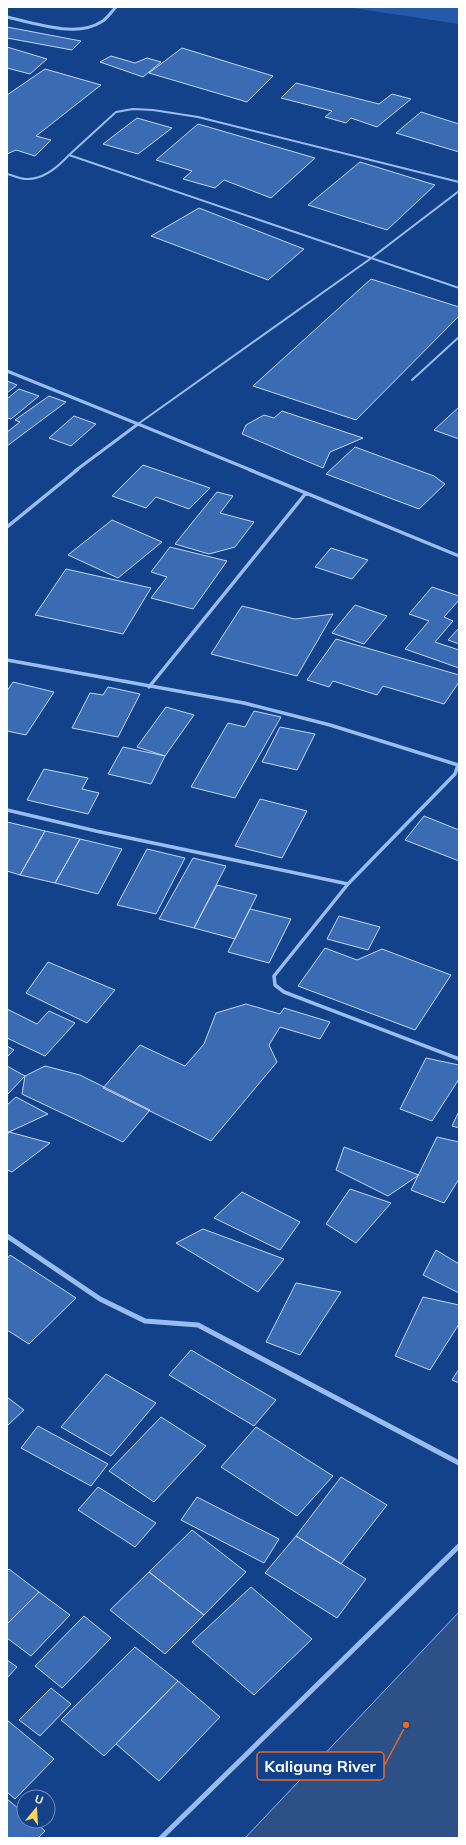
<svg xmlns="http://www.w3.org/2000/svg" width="466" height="1845" viewBox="0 0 466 1845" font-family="Mulish,sans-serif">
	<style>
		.green { fill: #245aa9 }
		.water { fill: #2d5086; stroke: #8bb7f4 }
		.building { fill: #3b6bb3; stroke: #bfd8fc }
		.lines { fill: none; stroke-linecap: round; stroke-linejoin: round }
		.service { stroke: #99bdf0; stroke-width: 2 }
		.minor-far2 { stroke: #99bdf0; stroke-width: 3 }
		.minor-far1 { stroke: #99bdf0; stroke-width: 3.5 }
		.minor { stroke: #99bdf0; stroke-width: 5 }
		.leader { fill: none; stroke: #ea6a24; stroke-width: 1.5 }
		.callout-dot { fill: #ea6a24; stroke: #13418a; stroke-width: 1.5 }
		.callout { fill: #13418a; stroke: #ea6a24; stroke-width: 1.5 }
		.callout-label { font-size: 16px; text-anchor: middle; font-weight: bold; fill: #fff }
	</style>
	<rect width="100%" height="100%" fill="#13418a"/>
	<!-- green -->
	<path class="green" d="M346,7h113v17z"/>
	<!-- water -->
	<path class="water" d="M459,1612v226h-214z"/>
	<!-- building -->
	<path class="building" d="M7,27l74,14 -9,9 -65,-12z
		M7,47l40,12 -17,15 -23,-6z
		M182,48l91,28 -26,26 -98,-29z
		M111,56l24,7 12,-5 14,4 -18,15 -43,-15z
		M45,69l56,16 -65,51 15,4 -16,16 -19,-6 -9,4v-59z
		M296,83l83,21 13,-10 19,5 -34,28 -26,-9 -5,5 -21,-6 7,-6 -51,-13z
		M421,112l38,12v28l-63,-19z
		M137,118l35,10 -34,26 -35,-10z
		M198,124l117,34 -44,40 -47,-18 -9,8 -32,-9 9,-8 -36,-11z
		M360,162l75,23 -48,45 -79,-25z
		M199,208l105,41 -36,31 -117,-44z
		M371,279l88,28v9l-103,104 -103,-34z
		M7,381l10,4 -10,8z
		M19,389l20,7 -28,23 -4,-1v-19z
		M49,396l17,6 -59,44v-14l13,-10 -5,-2z
		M459,407v32l-25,-9z
		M282,411l81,27 -33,14 -7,16 -81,-34 4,-9 18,-10 10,3z
		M74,416l22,8 -25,22 -22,-8z
		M355,447l79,29 11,8 -26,25 -93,-35z
		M143,465l67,23 -21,21 -33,-12 -10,11 -34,-12z
		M217,492l16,4 -13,17 34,9 -19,25 -26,7 -34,-10z
		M112,520l50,22 -44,36 -50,-23z
		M170,547l57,14 -34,48 -42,-11 16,-21 -16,-5z
		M331,548l37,12 -16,19 -37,-12z
		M66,569l85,19 -28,46 -88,-19z
		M432,587l27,9v4l-15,17 9,4 -18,21 24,8v18l-54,-19 24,-28 -20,-7z
		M355,605l32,11 -23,28 -32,-11z
		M242,606l53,13 38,-5 -36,62 -86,-22z
		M459,628v16l-11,-4z
		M336,639l123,36v7l-15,22 -61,-18 -6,9 -44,-14 -4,6 -22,-7z
		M13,682l41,10 -28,43 -19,-4v-40z
		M108,687l32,7 -22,43 -46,-9 18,-35 13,2z
		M166,707l28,8 -29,41 -28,-9z
		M254,711l27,6 -46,81 -44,-11 37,-64 17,4z
		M280,727l35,7 -18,36 -35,-8z
		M123,747l42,9 -14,28 -43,-10z
		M44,769l44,9 -6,11 17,4 -11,21 -61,-14z
		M260,799l47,12 -25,47 -47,-12z
		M424,816l35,14v31l-54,-21z
		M7,822l38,9 -25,44 -13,-4z
		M45,831l35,8 -25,44 -35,-8z
		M80,839l42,10 -24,45 -43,-11z
		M147,849l38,9 -29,56 -39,-9z
		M193,858l33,8 -32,62 -35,-9z
		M217,885l40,10 -22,44 -41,-11z
		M250,909l41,10 -22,44 -41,-11z
		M339,916l41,11 -12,23 -41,-11z
		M325,948l32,12 25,-11 69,26 -36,55 -117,-44z
		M48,962l67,28 -28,33 -61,-30z
		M246,1004l34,10 4,-6 46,14 -10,17 -40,-12 -11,18 8,17 -66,79 -108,-53 37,-43 45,21 19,-22 12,-31z
		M7,1009l30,15 12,-13 26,12 -30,33 -38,-18z
		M7,1046l7,4 -7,7z
		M426,1058l33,7v14l-27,42 -32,-12z
		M7,1066l18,10 -18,19z
		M45,1066l35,9 70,35 -27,32 -101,-48 3,-18z
		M16,1097l32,17 -39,18 -2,-1v-26z
		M459,1111v17l-7,-2z
		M9,1132l41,11 -38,29 -5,-2v-35z
		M437,1137l22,5v37l-15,24 -33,-13z
		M344,1147l75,28 -31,21 -52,-26z
		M350,1189l41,14 -35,40 -30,-19z
		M242,1192l58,30 -20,28 -66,-32z
		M203,1229l81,30 -26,33 -82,-49z
		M436,1250l23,14v29l-36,-18z
		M10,1255l66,43 -47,46 -22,-14v-71z
		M296,1283l45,9 -41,63 -34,-13z
		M423,1297l36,8v19l-29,46 -35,-14z
		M191,1350l85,50 -22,26 -85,-51z
		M459,1369v14l-7,-3z
		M106,1374l50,29 -45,53 -50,-29z
		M7,1397l17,13 -17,16z
		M161,1417l45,29 -52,56 -45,-31z
		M38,1426l70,38 -17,22 -70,-38z
		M256,1427l77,49 -36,40 -76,-49z
		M341,1477l46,28 -46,59 -45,-28z
		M98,1487l58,36 -21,24 -57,-37z
		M197,1497l82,42 -15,24 -83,-43z
		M192,1530l54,42 -42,43 -55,-43z
		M296,1536l70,43 -29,39 -72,-45z
		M9,1569l30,23 -32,32v-53z
		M149,1572l55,43 -39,39 -55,-44z
		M251,1587l61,52 -58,56 -62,-53z
		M39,1592l31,23 -39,41 -24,-18v-14z
		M84,1616l27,22 -49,50 -27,-22z
		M135,1647l43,34 -74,75 -43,-36z
		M7,1660l10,7 -10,11z
		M178,1681l42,36 -61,64 -43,-37z
		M51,1688l20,16 -31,32 -21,-16z
		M7,1720l47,39 -39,40 -8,-7z
		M7,1799l17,14v8h10l11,10 -7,7h-31z"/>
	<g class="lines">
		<!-- service -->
		<path class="service" d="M69,155l47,-43 17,-3 20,1 45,7 261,65
			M7,174c6,1 12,5 19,5 17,1 32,-12 43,-24l390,133
			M412,380l47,-43
			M138,424l232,-165 89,-68"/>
		<!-- minor-far2 -->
		<path class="minor-far2" d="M7,17c26,6 70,21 94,5 6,-3 10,-10 15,-15
			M7,371l131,53
			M75,471l63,-47 115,47"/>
		<!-- minor-far1 -->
		<path class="minor-far1" d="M250,470l209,86
			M7,527l70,-57
			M7,660l237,43 86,22 128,40 -3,9 -107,110 -74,92 1,9 9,7 175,67
			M149,687l157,-194
			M7,810l89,21 252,53"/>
		<!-- minor -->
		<path class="minor" d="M7,1236l93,63 45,22 53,4 261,138
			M161,1838l298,-292"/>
	</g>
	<!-- callouts -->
	<path class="leader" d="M406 1725L384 1766"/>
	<circle class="callout-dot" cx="406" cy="1725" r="4"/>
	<rect class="callout" x="257" y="1752" width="127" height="28" rx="4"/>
	<g class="callout-label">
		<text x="320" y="1772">Kaligung River</text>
	</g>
	<!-- border -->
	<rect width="466" height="1845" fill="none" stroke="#ffffff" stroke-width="16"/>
	<!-- north arrow -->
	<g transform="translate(36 1809) rotate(18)"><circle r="19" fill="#13418a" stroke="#718db9"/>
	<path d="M0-3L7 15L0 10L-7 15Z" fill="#ffd658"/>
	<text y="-6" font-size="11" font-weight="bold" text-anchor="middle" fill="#ffffff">U</text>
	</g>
</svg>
